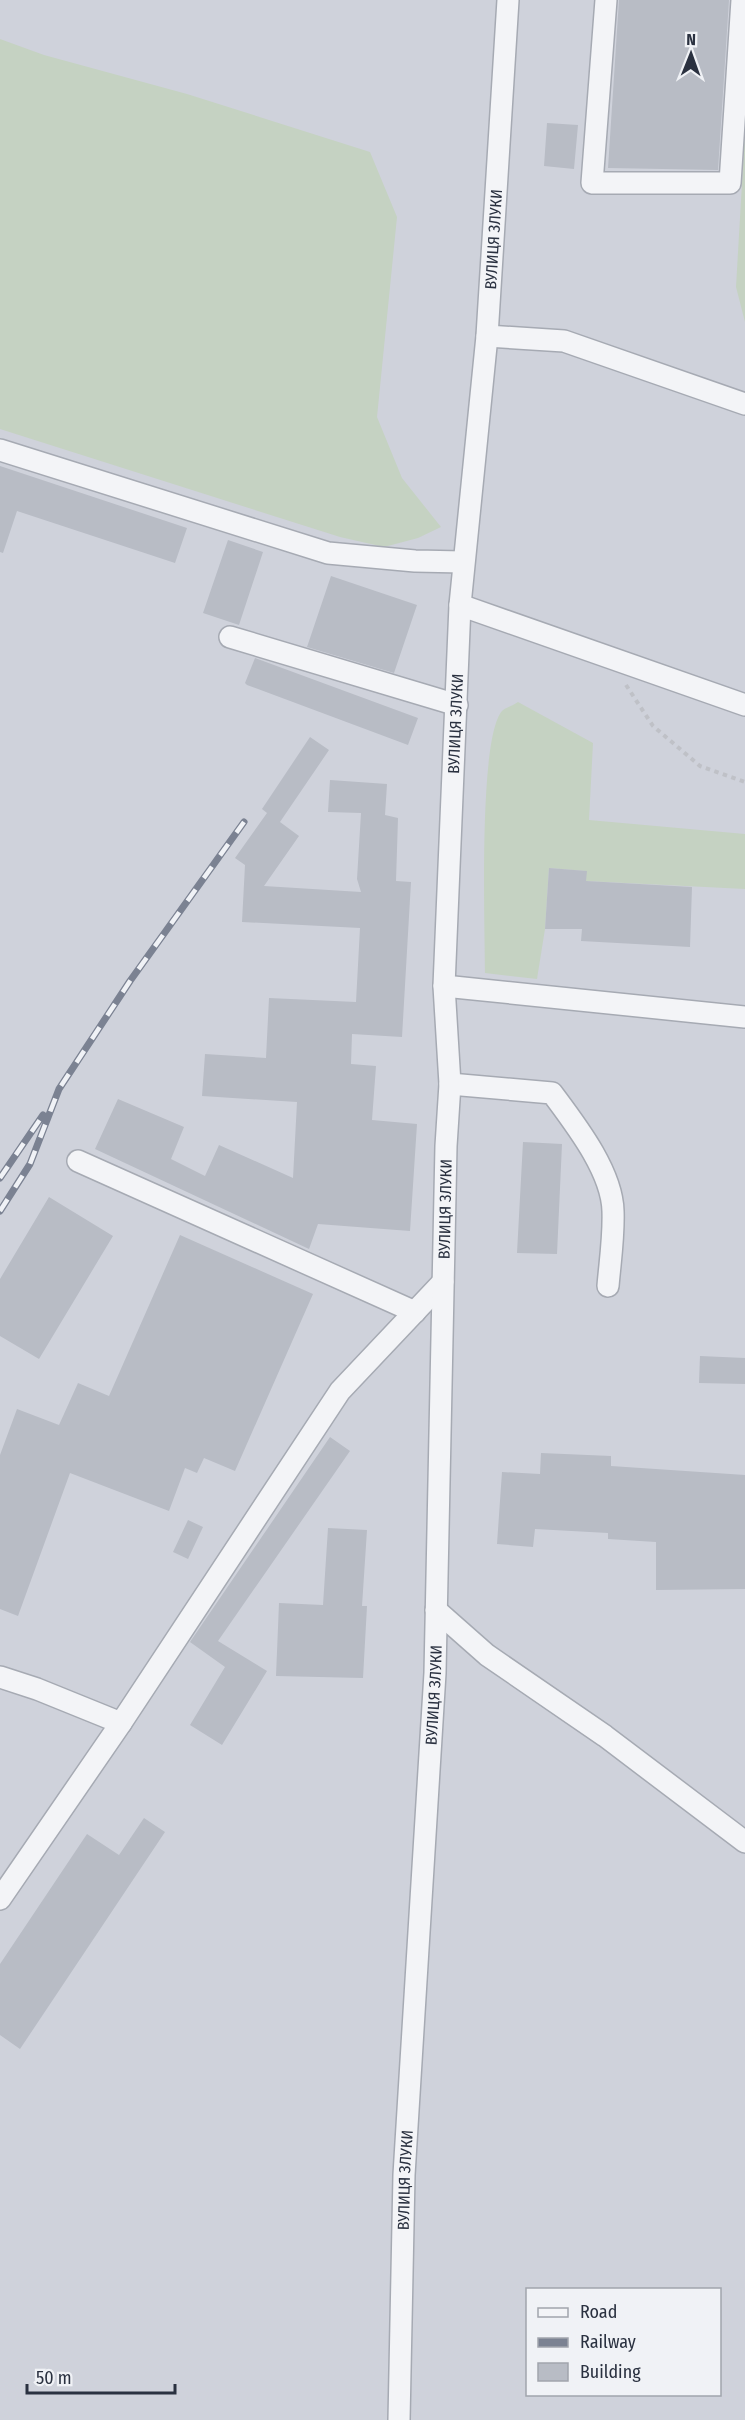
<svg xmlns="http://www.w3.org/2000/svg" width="745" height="2420" viewBox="0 0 745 2420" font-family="'Fira Sans Condensed',sans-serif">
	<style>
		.built { fill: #cfd2db; fill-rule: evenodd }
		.grass { fill: #c5d2c2 }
		.building { fill: #b8bcc5 }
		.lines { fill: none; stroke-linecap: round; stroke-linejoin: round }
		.minor-casing { stroke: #a6aab3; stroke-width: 24 }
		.path { stroke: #bfc1c7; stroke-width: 4; stroke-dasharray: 4.5 4.5; stroke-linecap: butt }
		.minor { stroke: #f3f4f7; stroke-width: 21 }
		.rail-casing { stroke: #7b8292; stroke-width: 7 }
		.rail { stroke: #f0f2f6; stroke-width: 4.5; stroke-dasharray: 14; stroke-linecap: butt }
		.labels { text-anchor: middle; stroke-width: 4.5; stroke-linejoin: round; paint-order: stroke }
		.street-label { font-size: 16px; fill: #2a3140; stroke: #f0f2f6 }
	</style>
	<rect width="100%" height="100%" fill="#e1e3e9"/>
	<!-- built -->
	<path class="built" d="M0,0h745v2420h-745zM528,2290h192v104h-192z"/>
	<!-- grass -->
	<path class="grass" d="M0,39l44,16 143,39 183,58 27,65 -20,200 25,61 39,49 -23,11 -34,9 -44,-10 -340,-108z
		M745,131v191l-9,-35z
		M518,702l75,41 -4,77 156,14v55l-159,-8v-10l-37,-3 -4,61 -8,50 -52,-6c0,-45 -7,-234 17,-262 3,-3 12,-6 16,-9z"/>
	<!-- building -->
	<path class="building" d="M619,0h110l-11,170 -110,-2z
		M547,123l31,2 -4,44 -30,-3z
		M0,466l187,62 -12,35 -158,-52 -14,42 -3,-1z
		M228,540l35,12 -24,73 -36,-12z
		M331,576l86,29 -23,68 -87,-26z
		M255,658l163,60 -10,27 -161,-60 -2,-2z
		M310,737l19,13 -49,72 19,14 -35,50 97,6 -4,-13 4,-66 -33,-1 2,-32 57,4 -2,31 13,3 -2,63 15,1 -9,155 -50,-3 -1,30 25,2 -4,54 45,4 -7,107 -92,-7 -9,25 -214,-100 23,-50 66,28 -13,32 34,17 14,-31 74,33 4,-76 -95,-6 3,-42 61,4 3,-60 87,4 4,-74 -118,-6 3,-57 -10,-7 32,-45 -5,-4z
		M549,868l38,3 -1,10 106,6 -2,60 -109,-6 1,-12h-37z
		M523,1142l39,2 -5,110 -40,-1z
		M49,1197l64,39 -74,123 -39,-23v-57z
		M180,1235l133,59 -78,177 -31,-13 -7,15 -12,-5 -16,43 -99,-38 -52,143 -18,-7v-154l17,-46 42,16 19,-42 31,13z
		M700,1356l45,2v26l-46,-1z
		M330,1437l20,14 -132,190 49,30 -45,74 -32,-20 35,-58 -35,-25z
		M541,1453l70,3v10l134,9v114l-89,1v-48l-48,-3v-6l-73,-4 -2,18 -36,-3 5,-72 38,2z
		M188,1520l15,7 -15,32 -15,-7z
		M328,1528l39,2 -5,76h5l-4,72 -87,-2 3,-73 44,2z
		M144,1818l21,14 -145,217 -20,-14v-71l87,-130 32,21z"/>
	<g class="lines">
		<!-- minor casing -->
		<g class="minor-casing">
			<g id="minor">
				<path d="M606,0l-14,183h138l12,-183"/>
				<path d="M487,336l77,5 181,63"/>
				<path d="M0,450l328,103 87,8 48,1"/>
				<path d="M460,605l285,100"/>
				<path d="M230,637l227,68"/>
				<path d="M444,986l301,31"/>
				<path d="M450,1084l102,9c23,31 60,78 61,118 1,25 -3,51 -5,75"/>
				<path d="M78,1161l337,151"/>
				<path d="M436,1610l51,45 118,81 140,106"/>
				<path d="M0,1677l37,12 84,34"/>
				<path d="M0,1899l121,-176 219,-332 103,-109"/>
				<path id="s1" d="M399,2420l5,-245 31,-502 11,-527 4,-62 -6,-98 16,-381 27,-269 21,-336"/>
			</g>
		</g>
		<!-- path -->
		<path class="path" d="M626,685l27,41 47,40 45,16"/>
		<!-- minor -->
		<use href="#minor" class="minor"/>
		<!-- rail casing -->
		<g class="rail-casing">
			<path id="rail" d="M0,1178l43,-63
				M0,1211l30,-47 29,-75 71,-108 114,-159"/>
		</g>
		<!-- rail -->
		<use href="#rail" class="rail"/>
	</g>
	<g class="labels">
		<!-- street labels -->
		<g class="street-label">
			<text dy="6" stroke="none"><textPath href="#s1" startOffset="2184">ВУЛИЦЯ ЗЛУКИ</textPath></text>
			<text dy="6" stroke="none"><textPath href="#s1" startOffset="1698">ВУЛИЦЯ ЗЛУКИ</textPath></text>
			<text dy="6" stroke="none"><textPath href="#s1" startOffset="1212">ВУЛИЦЯ ЗЛУКИ</textPath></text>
			<text dy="6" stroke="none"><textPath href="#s1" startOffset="726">ВУЛИЦЯ ЗЛУКИ</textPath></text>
			<text dy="6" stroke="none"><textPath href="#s1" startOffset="240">ВУЛИЦЯ ЗЛУКИ</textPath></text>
		</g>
	</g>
	<!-- legend -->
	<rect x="526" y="2288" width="195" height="108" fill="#f0f2f6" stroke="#a1a5ad" stroke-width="1.5"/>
	<rect x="538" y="2308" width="30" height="9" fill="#f3f4f7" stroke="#a1a5ad" stroke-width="1.5"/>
	<text x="580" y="2318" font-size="18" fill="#2a3140">Road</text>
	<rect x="538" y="2338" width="30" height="9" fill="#7b8292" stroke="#a1a5ad" stroke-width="1.5"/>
	<text x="580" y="2348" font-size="18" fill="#2a3140">Railway</text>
	<rect x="538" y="2363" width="30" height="18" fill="#b8bcc5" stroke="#a1a5ad" stroke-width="1.5"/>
	<text x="580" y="2378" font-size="18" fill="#2a3140">Building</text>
	<!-- north arrow -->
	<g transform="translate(691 54) rotate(1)" stroke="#f0f2f6" stroke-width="4.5" paint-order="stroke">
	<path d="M0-4.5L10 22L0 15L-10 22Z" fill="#2a3140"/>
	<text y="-9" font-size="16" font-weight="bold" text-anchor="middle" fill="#2a3140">N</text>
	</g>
	<!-- scale -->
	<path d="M27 2384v9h148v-9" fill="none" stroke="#2a3140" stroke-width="3"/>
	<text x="36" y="2384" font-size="18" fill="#2a3140" stroke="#f0f2f6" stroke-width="4.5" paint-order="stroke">50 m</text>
</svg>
